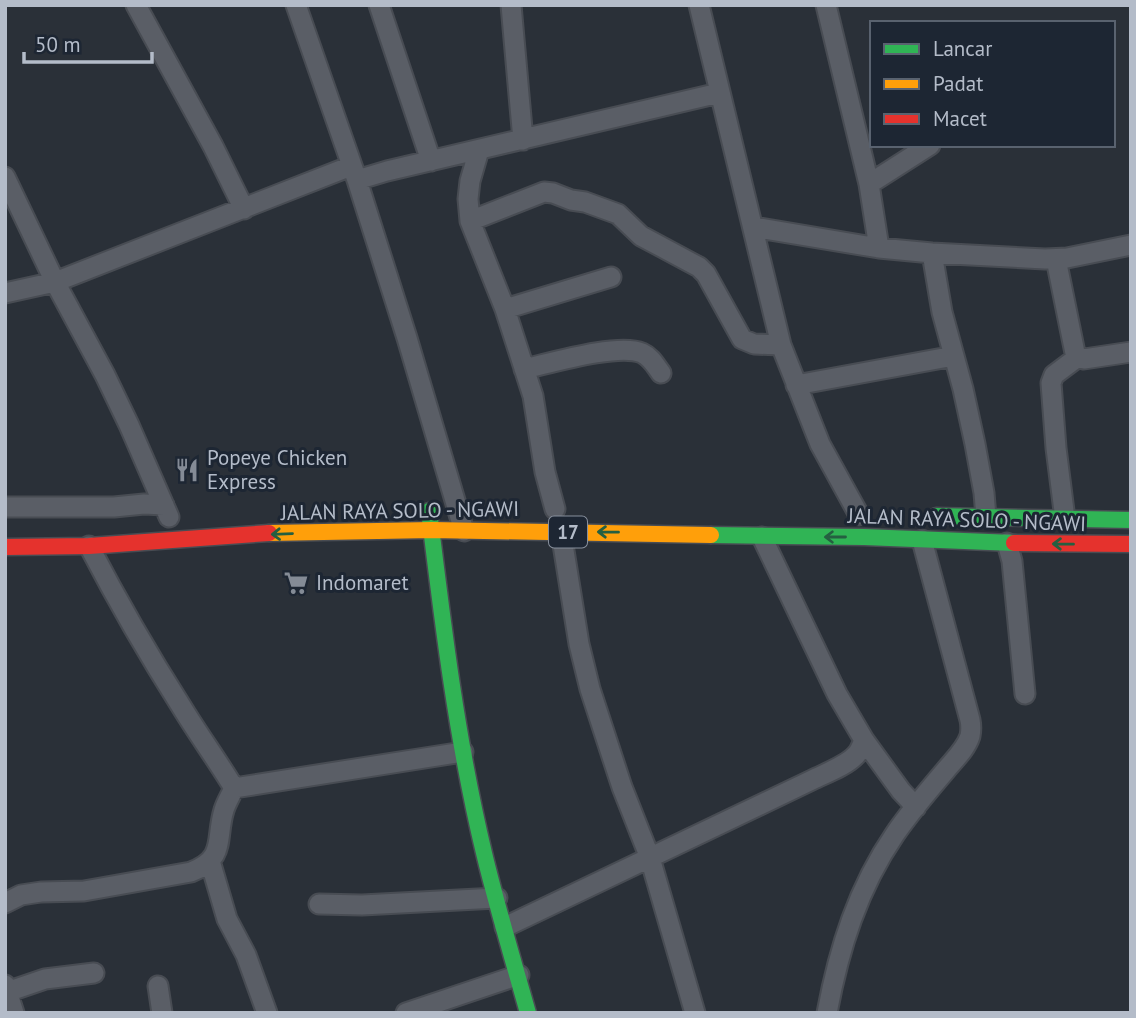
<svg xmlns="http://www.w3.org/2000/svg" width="1136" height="1018" viewBox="0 0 1136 1018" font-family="'PT Sans',sans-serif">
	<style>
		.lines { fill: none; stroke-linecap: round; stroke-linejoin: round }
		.street-casing { stroke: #484c53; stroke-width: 23 }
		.fast-casing { stroke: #484c53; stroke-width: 19 }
		.slow-casing { stroke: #484c53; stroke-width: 19 }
		.jam-casing { stroke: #484c53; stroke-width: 19 }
		.street { stroke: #5a5e66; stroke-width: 19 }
		.fast { stroke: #30b455; stroke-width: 16 }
		.slow { stroke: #ff9f0a; stroke-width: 16 }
		.jam { stroke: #e5322d; stroke-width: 16 }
		.oneway { stroke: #255f41 }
		.labels { text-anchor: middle; stroke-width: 6; stroke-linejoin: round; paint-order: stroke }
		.shield { fill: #1d2633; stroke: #878f9c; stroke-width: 2 }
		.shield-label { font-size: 19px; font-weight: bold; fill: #b4bcc9 }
		.poi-label { font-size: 21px; fill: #b4bcc9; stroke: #1d2633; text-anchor: start }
		.street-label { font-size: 21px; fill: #b4bcc9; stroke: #1d2633 }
	</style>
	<rect width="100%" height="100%" fill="#2a3038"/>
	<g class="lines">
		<!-- street casing -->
		<g class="street-casing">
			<path id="street" d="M136,5l77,141 31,63
				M296,5l61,175 50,158 57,193
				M379,5l52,156
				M511,5l12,135
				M699,5l82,340 39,99 39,71
				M826,5l43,179 10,64
				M479,150l-9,31 -2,18 2,22 35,88 28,87 12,76 10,37
				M5,177l50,105 50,93 24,50 40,92
				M357,180l30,-9 332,-78
				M869,184l61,-39
				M470,221l74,-29 9,1 18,7 14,2 33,12 23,22 58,31 7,7 36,65 12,5 27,1
				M753,227l126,21 53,5 113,6 22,-1 64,-13
				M932,253l10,59 21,77 12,55 9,49 2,24
				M1056,259l19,94 3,4 6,2 47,-7
				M5,293l50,-11 296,-116
				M505,309l106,-32
				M524,369c27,-6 94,-26 118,-16 9,4 13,12 19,20
				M796,385l158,-29
				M5,507h109l30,-3 20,1
				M1065,519l-9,-71 -5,-65 3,-8 24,-18
				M561,532l18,112 11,45 32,98 28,71 45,155
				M1007,543l5,18 13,133
				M864,740l37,51 15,16
				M234,788l229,-36
				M210,861l17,58 19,36 21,58
				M5,903l16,-8 20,-3 43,-1 107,-19c36,-14 24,-33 33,-62 2,-7 7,-15 10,-22 -17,-28 -36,-54 -53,-82 -33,-52 -64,-106 -92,-160
				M319,904l43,1 135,-7
				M505,927l307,-147c14,-7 34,-14 44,-25 4,-4 6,-10 8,-15l-27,-46 -75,-157
				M5,985l9,28
				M158,986l4,27
				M7,992l38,-13 49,-6
				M406,1013l113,-38
				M827,1013c12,-65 31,-125 68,-179 15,-22 33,-43 50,-63 9,-11 21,-22 25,-35 1,-5 1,-11 0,-16l-48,-180"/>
		</g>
		<!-- fast casing -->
		<g class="fast-casing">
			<path id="fast" d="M429,511c14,115 28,230 55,342 13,54 29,107 44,160
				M936,516l195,4
				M711,535l153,2 150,6"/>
		</g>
		<!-- slow casing -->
		<g class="slow-casing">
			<path id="slow" d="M269,533l163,-3 279,5"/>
		</g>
		<!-- jam casing -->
		<g class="jam-casing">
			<path id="jam" d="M1014,543l117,1
				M5,547l84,-1 180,-13"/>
		</g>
		<!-- street -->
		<use href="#street" class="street"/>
		<!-- fast -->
		<use href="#fast" class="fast"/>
		<!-- slow -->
		<use href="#slow" class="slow"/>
		<!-- jam -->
		<use href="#jam" class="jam"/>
	</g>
	<!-- one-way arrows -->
	<defs><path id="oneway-shaft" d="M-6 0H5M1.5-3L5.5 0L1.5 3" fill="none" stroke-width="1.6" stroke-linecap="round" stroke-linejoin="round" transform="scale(1.75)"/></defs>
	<g class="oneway">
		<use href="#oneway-shaft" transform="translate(608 532) rotate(-179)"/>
		<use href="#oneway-shaft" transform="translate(282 534) rotate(178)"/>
		<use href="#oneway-shaft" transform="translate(835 537) rotate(-180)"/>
		<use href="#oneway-shaft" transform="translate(1063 544) rotate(-179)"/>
	</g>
	<!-- icons -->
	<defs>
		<g id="restaurant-bare" transform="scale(1.89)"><path d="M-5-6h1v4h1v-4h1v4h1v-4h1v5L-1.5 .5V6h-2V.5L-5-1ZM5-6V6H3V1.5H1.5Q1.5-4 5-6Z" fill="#848b96" stroke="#1d2633" stroke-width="2.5" paint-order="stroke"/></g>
		<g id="supermarket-bare" transform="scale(1.89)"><path d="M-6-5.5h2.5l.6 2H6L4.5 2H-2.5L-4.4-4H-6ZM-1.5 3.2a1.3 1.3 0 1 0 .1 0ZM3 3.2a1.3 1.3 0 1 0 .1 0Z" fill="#848b96" stroke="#1d2633" stroke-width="2.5" paint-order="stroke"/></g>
	</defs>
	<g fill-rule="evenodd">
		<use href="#restaurant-bare" x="187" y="470"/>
		<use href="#supermarket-bare" x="296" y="583"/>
	</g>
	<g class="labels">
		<!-- shield labels -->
		<rect class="shield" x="549" y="516.5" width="38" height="31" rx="5"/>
		<g class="shield-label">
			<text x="568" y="539">17</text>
		</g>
		<!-- poi labels -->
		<g class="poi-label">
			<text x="207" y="465">Popeye Chicken<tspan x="207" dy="24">Express</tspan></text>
			<text x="316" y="590">Indomaret</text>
		</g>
		<!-- street labels -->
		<g class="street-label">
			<text transform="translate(400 511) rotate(-1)" y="7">JALAN RAYA SOLO - NGAWI</text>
			<text transform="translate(967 520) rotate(2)" y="7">JALAN RAYA SOLO - NGAWI</text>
		</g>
	</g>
	<!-- border -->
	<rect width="1136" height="1018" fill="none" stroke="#b4bcc9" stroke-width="14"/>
	<!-- legend -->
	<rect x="870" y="21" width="245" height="126" fill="#1d2633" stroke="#59626f" stroke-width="2"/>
	<rect x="884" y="44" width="35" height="10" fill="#30b455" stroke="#59626f" stroke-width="2"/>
	<text x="933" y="56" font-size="21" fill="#b4bcc9">Lancar</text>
	<rect x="884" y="79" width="35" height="10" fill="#ff9f0a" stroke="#59626f" stroke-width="2"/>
	<text x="933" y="91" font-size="21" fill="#b4bcc9">Padat</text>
	<rect x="884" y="114" width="35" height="10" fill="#e5322d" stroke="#59626f" stroke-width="2"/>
	<text x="933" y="126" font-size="21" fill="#b4bcc9">Macet</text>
	<!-- scale -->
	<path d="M24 52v10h128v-10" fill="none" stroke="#b4bcc9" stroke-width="3.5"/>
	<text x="35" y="52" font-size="21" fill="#b4bcc9" stroke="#1d2633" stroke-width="5" paint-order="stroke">50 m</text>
</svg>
